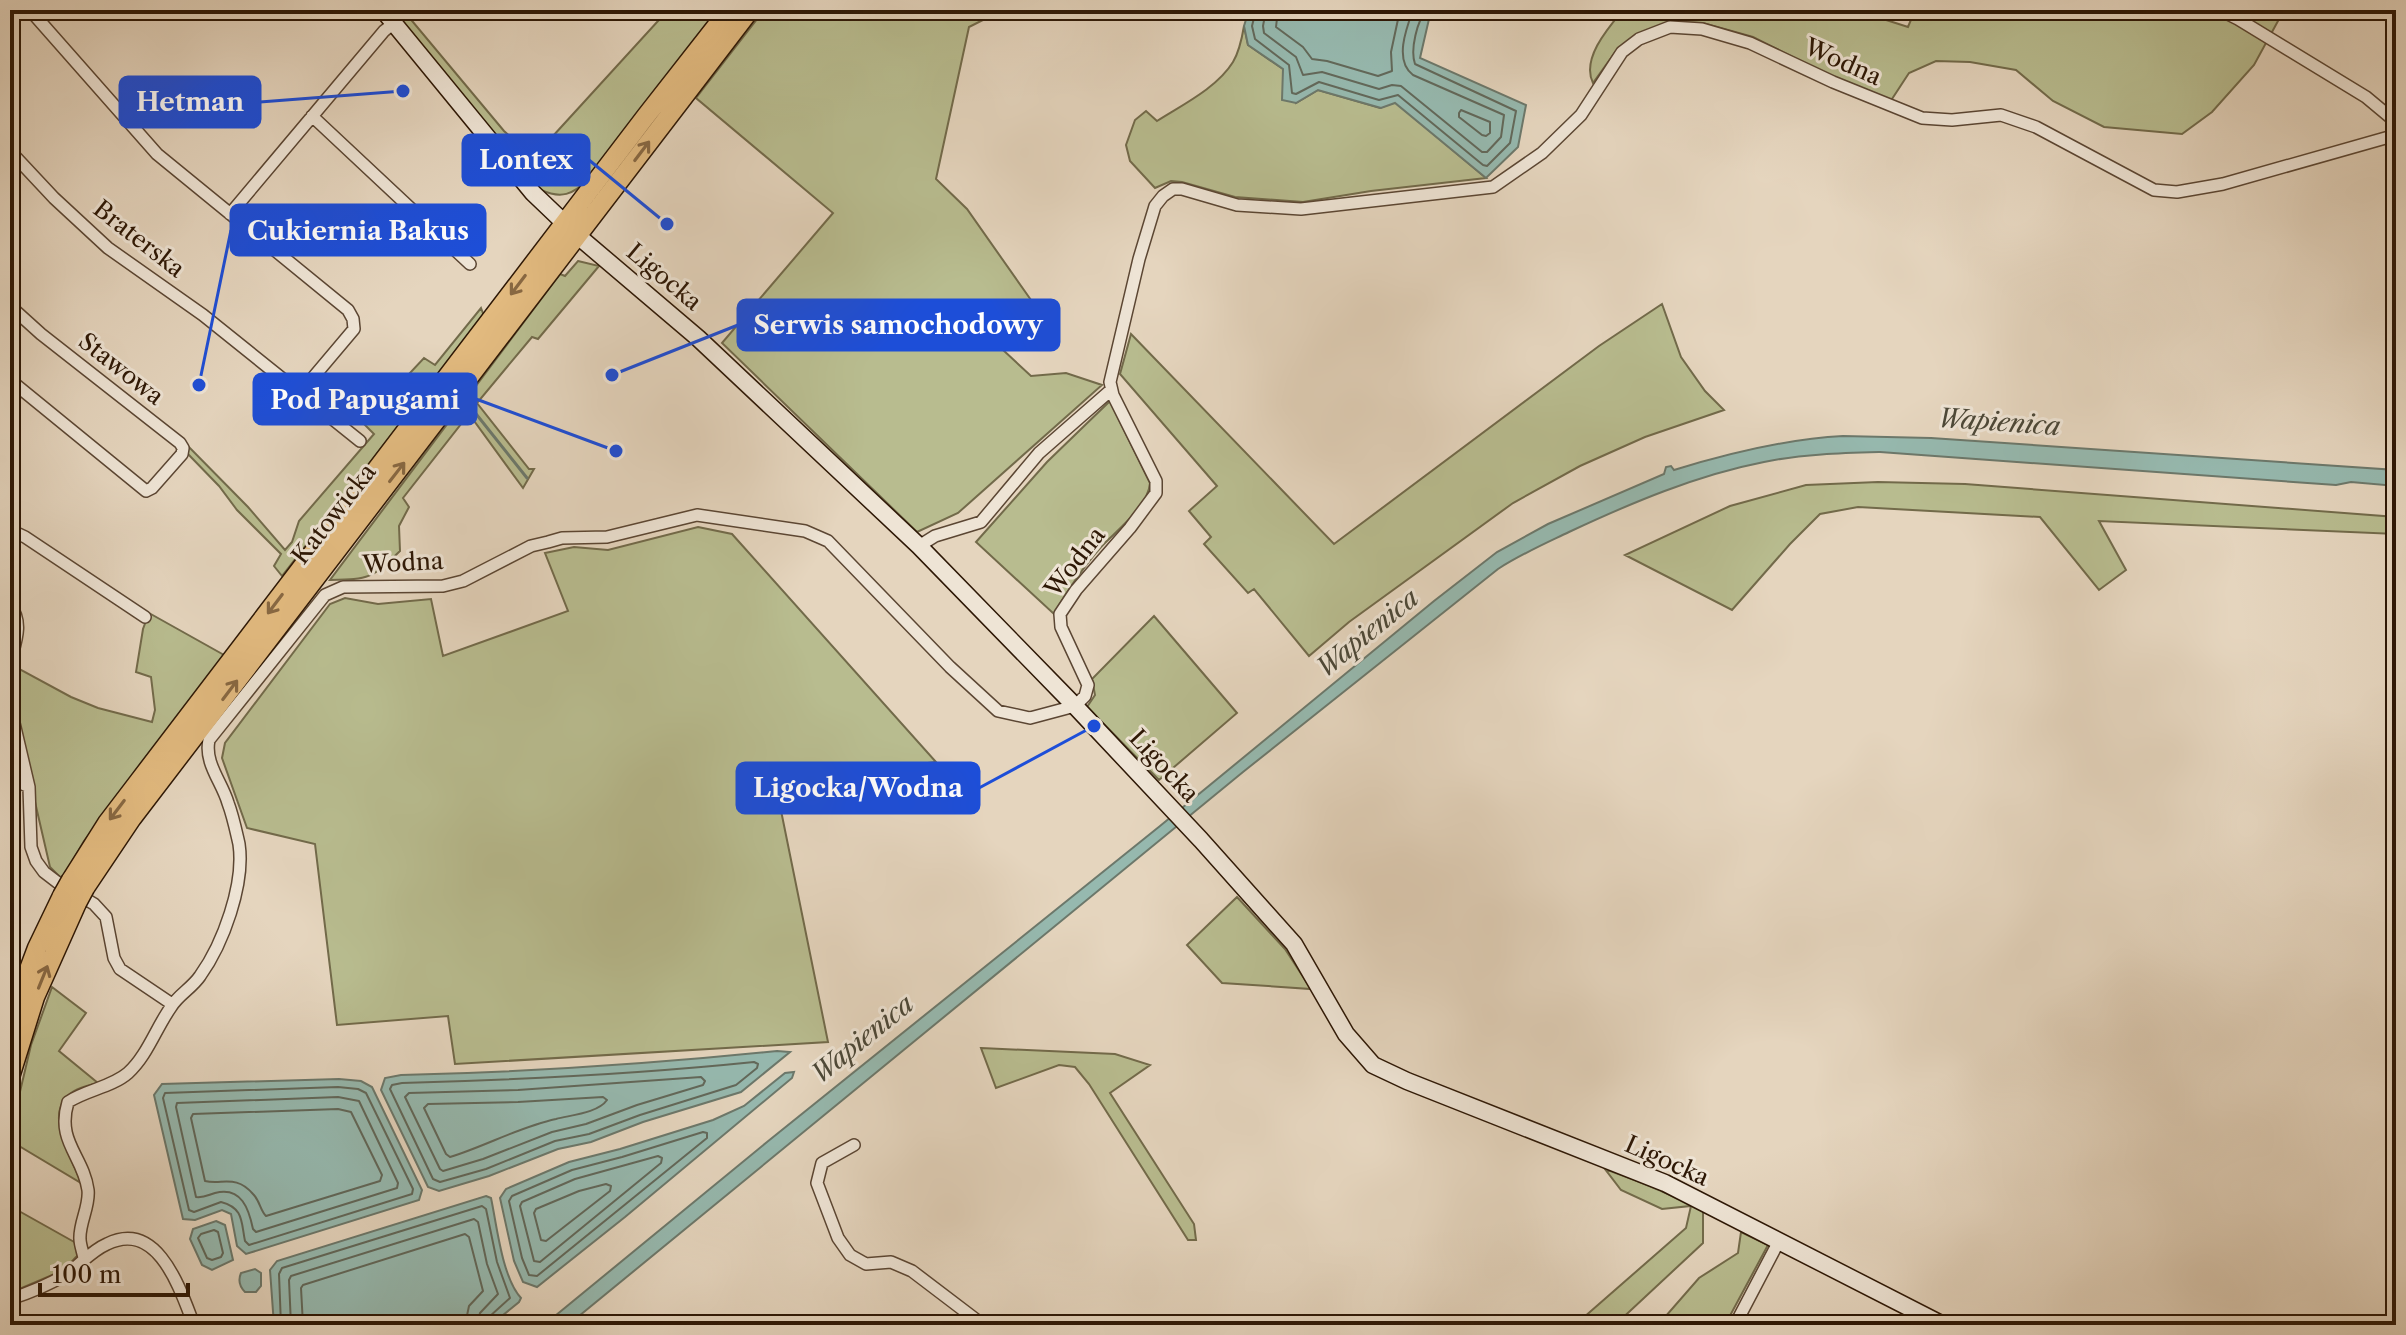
<svg xmlns="http://www.w3.org/2000/svg" width="2406" height="1335" viewBox="0 0 2406 1335" font-family="'Libre Caslon Text',serif">
	<style>
		.green { fill: #b8bc8f; stroke: #726a4a; stroke-width: 2 }
		.water { fill: #96b9af; stroke: #6c786b; stroke-width: 2 }
		.lines { fill: none; stroke-linecap: round; stroke-linejoin: round }
		.shore { stroke: #62685a; stroke-width: 2 }
		.stream { stroke: #6c786b; stroke-width: 3 }
		.street-casing { stroke: #5b4633; stroke-width: 14 }
		.secondary-casing { stroke: #2d1705; stroke-width: 19 }
		.primary-casing { stroke: #2d1705; stroke-width: 21 }
		.street { stroke: #eee4d5; stroke-width: 11 }
		.secondary { stroke: #eee4d5; stroke-width: 16 }
		.primary { stroke: #e2ba7f; stroke-width: 18 }
		.primary-bridge-casing { stroke: #2d1705; stroke-width: 21; stroke-linecap: butt }
		.primary-bridge { stroke: #e2ba7f; stroke-width: 18 }
		.oneway { stroke: #886842 }
		.labels { text-anchor: middle; stroke-width: 6; stroke-linejoin: round; paint-order: stroke }
		.street-label { font-size: 24px; fill: #2d1705; stroke: #eee4d5 }
		.water-label { font-size: 26px; font-style: italic; fill: #4c4838; stroke: #eee4d5 }
		.leader { fill: none; stroke: #1d4ed8; stroke-width: 3 }
		.callout-dot { fill: #1d4ed8; stroke: #eee4d5; stroke-width: 3 }
		.callout { fill: #1d4ed8; stroke: #1d4ed8; stroke-width: 3 }
		.callout-label { font-size: 26px; text-anchor: middle; font-weight: bold; fill: #fff }
	</style>
	<rect width="100%" height="100%" fill="#e5d5be"/>
	<filter id="stains"><feTurbulence type="fractalNoise" baseFrequency=".0025" numOctaves="4"/><feColorMatrix values="0 0 0 0 .2 0 0 0 0 .09 0 0 0 0 .02 0 0 0 .5 -.17"/></filter>
	<radialGradient id="worn" r=".72"><stop offset=".6" stop-color="#630" stop-opacity="0"/><stop offset="1" stop-color="#630" stop-opacity=".3"/></radialGradient>
	<!-- green -->
	<path class="green" d="M390,10h13l101,121 21,19 10,-8 7,6 126,-138h50l-130,169c-15,16 -27,20 -47,11z
		M764,10h225l-4,9 -16,8 -33,152 31,30 64,91 -43,36 43,40 35,-3 36,12 -144,128 -41,19 -195,-189 111,-130 -137,-115z
		M1623,10h243l14,8 28,9 7,-17h369l-30,55 -42,47 -30,22 -78,-7 -51,-26 -37,-31 -46,-8 -34,-1 -27,12 -19,29 -66,-29 -71,-36 -50,-14 -34,-1 -53,29 -23,32c-12,-24 15,-55 30,-73z
		M1244,26l4,19 35,24 13,34 22,-13 62,18 15,-6 91,76 -115,13 -68,11 -68,-5 -53,-15 -11,-1 -16,7 -25,-27 -4,-16 9,-25 11,-9 11,10c25,-16 60,-33 76,-59 6,-10 9,-24 11,-36z
		M578,261l21,5 -61,73 -6,-2 -55,66 52,66h5l-11,19 -54,-74 -66,84 6,9 -10,19 1,25c-29,28 -30,28 -70,29l230,-306 5,2z
		M1662,304l19,53 24,34 19,19 -79,27 -65,29 -67,37 -164,119 -40,34 -55,-67 -6,4 -44,-49 7,-7 -22,-26 28,-25 -97,-112 11,-40 203,210 265,-198z
		M481,308l3,8 -202,260 -8,-10 7,-12 -44,-44 -18,-24 -32,-33 -1,-9 62,63 37,43 7,-8 7,-21 75,-87 -11,-11 61,-65 11,7z
		M1110,401l40,82c-2,24 -33,47 -49,64 -18,20 -33,43 -47,67l-78,-72 71,-80z
		M1878,482l87,2 431,33v17l-297,-13 27,49 -27,20 -59,-73 -182,-10 -38,7 -30,30 -58,66 -107,-55 105,-49 76,-21z
		M698,527l34,7 204,228 -161,19 53,261 -373,22 -7,-48 -111,9 -22,-181 -68,-16 -25,-70 3,-15 105,-139 15,-6 33,6 53,-5 12,57 125,-45 -23,-58 29,-6 34,3z
		M149,613l75,42 -140,186 -22,38 -12,-12 -36,-156 -2,-15 2,-30 57,31 27,11 54,14 3,-12 -4,-33 -15,-5 7,-43z
		M1154,616l83,97 -78,67 -72,-73 8,-12 -3,-16z
		M1237,897l48,52 26,40 -89,-6 -35,-38z
		M52,987l34,26 -27,38 39,32c-7,2 -17,4 -24,8 -34,20 -1,67 7,92l-62,-37 -9,35v-47l21,-89z
		M981,1048l134,6 35,11 -40,28 84,131 2,16h-8l-99,-156 -14,-17 -16,-2 -63,23z
		M1605,1169c33,12 67,25 98,42v32l-88,82h-40l111,-97 5,-22 -29,3 -41,-19z
		M10,1206l66,37 1,13 -13,14 -54,23z
		M1741,1232l27,13 -43,80h-67l41,-47 39,-25z"/>
	<!-- water -->
	<path class="water" d="M1249,10h191l-11,9 -9,39 106,47 -8,42 -32,31 -91,-75 -14,5 -63,-18 -22,13 -14,-3 1,-31 -35,-24 -4,-19z
		M1843,436l88,2 465,32v16l-45,-4 -15,3 -456,-33c-38,1 -78,2 -116,10 -67,13 -133,41 -195,70 -25,12 -48,22 -71,37l-255,203 -675,553h-24l223,-183 393,-316 274,-225 63,-49 51,-28 116,-50 2,-7 5,-1 3,4c55,-17 111,-31 169,-34z
		M777,1051l13,1 -49,40 -98,30 -52,20 -33,7 -69,27 -50,15 -11,-4 -47,-97 4,-12 16,-3c126,-3 251,-11 376,-24z
		M794,1072l-2,6 -167,139 -88,70 -14,-5 -9,-21 -14,-63 6,-9 63,-27 51,-13 93,-29 31,-14 41,-33z
		M339,1079l22,2 11,6 50,103 -3,10 -173,54 -9,-8 -6,-32 -9,-4 -27,10 -12,-1 -29,-124 8,-11z
		M486,1196l5,2c6,28 11,79 30,100l-2,4 -28,23h-217l-4,-55 7,-9z
		M216,1221l9,4 8,35 -21,10 -10,-5 -12,-26 3,-10z
		M255,1269l6,4v13l-5,6h-11c-6,-6 -7,-12 -4,-19z"/>
	<g class="lines">
		<!-- shore -->
		<path class="shore" d="M1256,10l-4,16 3,13 34,26 3,28 4,1 23,-12 60,18 19,-5 85,70 4,1 23,-23 6,-32 -101,-47c-5,-14 2,-44 12,-54
			M1266,10l-3,16 1,7 32,24 7,18 19,-3 57,17 13,-4 9,1 81,66h5l14,-15 3,-22 -91,-40c-19,-14 -7,-46 0,-65
			M1278,10l-2,17 27,20 9,12 15,2 51,15 14,-5 -1,-19 9,-42
			M1461,110l29,12v11l-4,3 -4,-1 -23,-18v-4z
			M754,1062l4,2 -1,4 -21,17 -96,30 -51,19 -34,7 -69,28 -46,13 -7,-3 -43,-90 2,-4 10,-2c118,-3 235,-9 352,-21z
			M701,1077l4,4 -2,4 -66,20 -51,19 -34,8 -69,27 -40,12 -3,-2 -35,-72 4,-4 109,-3z
			M338,1087l20,2 8,4 47,96 -1,5 -163,51 -4,-4c-4,-19 -1,-33 -24,-39l-27,10 -5,-2 -26,-112 2,-5z
			M338,1097l21,4 39,82 -1,5 -141,44 -3,-3c-4,-19 -11,-43 -38,-36 -7,2 -11,5 -19,4l-20,-90 1,-4z
			M603,1097l4,3c-9,13 -36,15 -51,19 -37,8 -70,27 -106,38l-4,-3 -22,-46 4,-4 90,-2z
			M338,1109l13,3 31,63 -2,6 -114,35c-6,-6 -6,-15 -13,-22 -17,-20 -31,-9 -48,-13l-14,-63 2,-4z
			M703,1132l4,1v5l-170,138 -8,-1 -7,-17 -13,-57 3,-5 60,-26 50,-13z
			M658,1156l4,2 -1,5 -121,99 -6,-1 -14,-55 2,-4 53,-23z
			M606,1184l5,2 -1,5 -64,50 -5,-1 -7,-27 2,-4 43,-18z
			M214,1230l4,2 5,21 -2,4 -9,3 -5,-2 -9,-20 3,-4z
			M281,1325l-2,-51 3,-6 200,-62 4,3 11,53 13,36 -21,19 -2,8
			M291,1325l-2,-45 2,-4 183,-57 4,3 9,42 11,30 -18,19 -3,12
			M303,1325l-2,-37 2,-3 162,-51 4,3 14,54 -14,15 -4,19"/>
		<!-- stream -->
		<path class="stream" d="M469,405l58,73"/>
		<!-- street casing -->
		<g class="street-casing">
			<path id="street" d="M30,10l127,144 191,156 5,9 1,10 -54,64
				M2220,10l18,9 128,78 24,20 6,8
				M312,116l158,148
				M10,151l44,47 54,50 95,67 157,126
				M230,214l154,-183 10,-8
				M10,306l31,28 139,109 3,5 -1,6 -30,34 -6,3 -136,-111
				M10,530l15,7 120,80
				M919,546l16,-10 46,-14 58,-69 72,-63
				M10,605c14,18 5,38 0,58
				M10,706l19,81 2,60 5,14 8,11 13,10 37,22 12,13 8,41 6,11 52,35
				M10,778l19,9
				M854,1145l-32,18 -5,20 21,55 12,17 16,9 25,-2 21,9 71,54
				M84,1258c-1,-6 -4,-13 -4,-19 -1,-16 10,-33 8,-49 -5,-35 -32,-48 -20,-88 18,-12 44,-15 60,-29 19,-17 28,-45 43,-66 7,-12 21,-19 29,-31 23,-32 45,-92 39,-132 -3,-13 -6,-28 -11,-41 -6,-21 -24,-40 -19,-63l116,-145 18,-8 100,-1 20,-5 68,-35 17,-4 14,-4 45,-1 90,-22 108,16 23,10 122,126 48,44 32,7 45,-12 10,-10 3,-11 -27,-58 -1,-13 16,-24 54,-62 26,-35v-12l-43,-86 -3,-13 29,-123 16,-53 8,-10 10,-7h9l55,16 64,4 192,-22 49,-34 39,-38 41,-63 17,-13 31,-12 32,2 48,14 83,39 89,36 30,2 49,-5 35,12 118,63 23,2 46,-8 173,-49
				M10,1299c19,-6 40,-15 57,-25 14,-10 24,-23 40,-30 51,-25 73,45 87,81
				M1735,1325l44,-84"/>
		</g>
		<!-- secondary casing -->
		<g class="secondary-casing">
			<path id="secondary" d="M383,10l150,183 45,43 120,102 221,208 156,160 126,134 93,104 52,90 27,31 34,16 258,102 278,142"/>
		</g>
		<!-- primary casing -->
		<g class="primary-casing">
			<path id="primary" d="M71,880l36,-57 32,-42 507,-665 83,-106
				M85,888l47,-70 618,-808
				M10,1020l27,-72 25,-52
				M10,1077l25,-80 42,-94"/>
		</g>
		<!-- street -->
		<use href="#street" class="street"/>
		<!-- secondary -->
		<use href="#secondary" class="secondary"/>
		<!-- primary -->
		<use href="#primary" class="primary"/>
		<!-- primary-bridge casing -->
		<g class="primary-bridge-casing">
			<path id="primary-bridge" d="M62,896l9,-16
				M77,903l8,-15"/>
		</g>
		<!-- primary-bridge -->
		<use href="#primary-bridge" class="primary-bridge"/>
	</g>
	<!-- one-way arrows -->
	<defs><path id="oneway-shaft" d="M-6 0H5M1.5-3L5.5 0L1.5 3" fill="none" stroke-width="1.6" stroke-linecap="round" stroke-linejoin="round" transform="scale(2)"/></defs>
	<g class="oneway">
		<use href="#oneway-shaft" transform="translate(642 151) rotate(-53)"/>
		<use href="#oneway-shaft" transform="translate(518 285) rotate(127)"/>
		<use href="#oneway-shaft" transform="translate(397 472) rotate(-52)"/>
		<use href="#oneway-shaft" transform="translate(275 604) rotate(127)"/>
		<use href="#oneway-shaft" transform="translate(230 690) rotate(-53)"/>
		<use href="#oneway-shaft" transform="translate(117 810) rotate(127)"/>
		<use href="#oneway-shaft" transform="translate(43 977) rotate(-68)"/>
	</g>
	<g class="labels">
		<!-- street labels -->
		<g class="street-label">
			<text transform="translate(1843 62) rotate(24)" y="8">Wodna</text>
			<text transform="translate(139 239) rotate(38)" y="8">Braterska</text>
			<text transform="translate(664 277) rotate(40)" y="8">Ligocka</text>
			<text transform="translate(121 369) rotate(38)" y="8">Stawowa</text>
			<text transform="translate(334 514) rotate(-52)" y="8">Katowicka</text>
			<text transform="translate(1075 562) rotate(-52)" y="8">Wodna</text>
			<text transform="translate(403 563) rotate(-3)" y="8">Wodna</text>
			<text transform="translate(1164 766) rotate(47)" y="8">Ligocka</text>
			<text transform="translate(1667 1161) rotate(24)" y="8">Ligocka</text>
		</g>
		<!-- water labels -->
		<g class="water-label">
			<text transform="translate(1999 422) rotate(4)" y="9">Wapienica</text>
			<text transform="translate(1367 633) rotate(-39)" y="9">Wapienica</text>
			<text transform="translate(862 1039) rotate(-39)" y="9">Wapienica</text>
		</g>
	</g>
	<!-- callouts -->
	<path class="leader" d="M403 91L260 102M667 224L589 160M199 385L231 230M612 375L738 325M616 451L476 399M1094 726L979 788"/>
	<g class="callout-dot">
		<circle cx="403" cy="91" r="8"/>
		<circle cx="667" cy="224" r="8"/>
		<circle cx="199" cy="385" r="8"/>
		<circle cx="612" cy="375" r="8"/>
		<circle cx="616" cy="451" r="8"/>
		<circle cx="1094" cy="726" r="8"/>
	</g>
	<g class="callout">
		<rect x="120" y="77" width="140" height="50" rx="8"/>
		<rect x="463" y="135" width="126" height="50" rx="8"/>
		<rect x="231" y="205" width="254" height="50" rx="8"/>
		<rect x="738" y="300" width="321" height="50" rx="8"/>
		<rect x="254" y="374" width="222" height="50" rx="8"/>
		<rect x="737" y="763" width="242" height="50" rx="8"/>
	</g>
	<g class="callout-label">
		<text x="190" y="111">Hetman</text>
		<text x="526" y="169">Lontex</text>
		<text x="358" y="240">Cukiernia Bakus</text>
		<text x="898" y="334">Serwis samochodowy</text>
		<text x="365" y="409">Pod Papugami</text>
		<text x="858" y="797">Ligocka/Wodna</text>
	</g>
	<!-- margin -->
	<rect width="2406" height="1335" fill="none" stroke="#e5d5be" stroke-width="40"/>
	<rect x="12" y="12" width="2382" height="1311" fill="none" stroke="#2d1705" stroke-width="4"/>
	<rect x="20" y="20" width="2366" height="1295" fill="none" stroke="#2d1705" stroke-width="2"/>
	<!-- scale -->
	<path d="M40 1283v12h148v-12" fill="none" stroke="#2d1705" stroke-width="4"/>
	<text x="52" y="1283" font-size="24" fill="#2d1705" stroke="#eee4d5" stroke-width="6" paint-order="stroke">100 m</text>
	<rect width="100%" height="100%" filter="url(#stains)"/>
	<rect width="100%" height="100%" fill="url(#worn)"/>
</svg>
